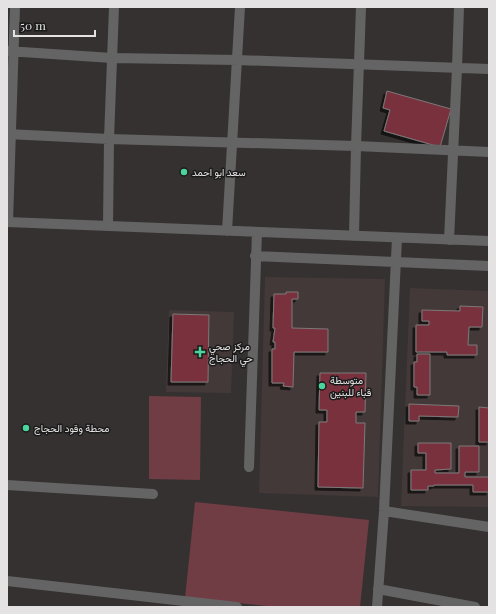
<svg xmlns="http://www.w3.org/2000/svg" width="496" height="614" viewBox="0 0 496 614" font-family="'Playfair Display',Vazirmatn,serif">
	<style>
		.built { fill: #433939 }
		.pitch { fill: #703d44 }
		.building { fill: #79323e; stroke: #7d7879; filter: url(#shadow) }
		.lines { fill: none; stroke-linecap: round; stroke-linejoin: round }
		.street { stroke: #656464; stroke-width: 10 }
		.poi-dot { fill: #4bd49b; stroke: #1b1a1a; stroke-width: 1.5 }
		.labels { text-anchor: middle; stroke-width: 3; stroke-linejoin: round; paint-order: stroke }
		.poi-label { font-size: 10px; fill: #e4e2e2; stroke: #1b1a1a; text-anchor: start }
	</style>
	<defs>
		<filter id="shadow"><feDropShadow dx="-3" dy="3" stdDeviation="0" flood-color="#0009"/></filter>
	</defs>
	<rect width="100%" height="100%" fill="#353131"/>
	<!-- built -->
	<path class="built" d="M265,277l120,2 -7,218 -119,-4z
		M410,288l79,3v216l-88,-1z
		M169,310l65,2 -3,81 -65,-1z"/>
	<!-- pitch -->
	<path class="pitch" d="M149,396l52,1 -1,83 -51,-1z
		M195,502l174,18 -9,87h-82l-93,-9z"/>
	<!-- building -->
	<path class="building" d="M387,91l64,18 -11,38 -56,-16 6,-21 -7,-2z
		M286,292h12v7h-6v29l36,1v23h-34l-1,35 -10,-1 1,-3h-12v-34h3v-7h-2l2,-14h-2l1,-34h12z
		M460,306l23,1 -1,20h-13l-1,18h9v10h-30v-3h-31v-27h13v-4h-7v-11l38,1z
		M173,314l36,1 -1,67h-37z
		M417,354h13v41h-13v-8h-3v-25h3z
		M320,373h46l-1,39h-9v11h9l-2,65 -45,-1 1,-65h8v-12h-8z
		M409,404l50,2 -1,11 -39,-1v5h-10z
		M479,407l10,1v34h-10z
		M418,443h33v26l-16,1v3h24v-27h20v26h-14v5h24v15h-16v-7h-39v1h-6v4h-17v-20h15v-17h-8z"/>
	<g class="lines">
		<!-- street -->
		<path class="street" d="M7,51l105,7 126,2 251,9
			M7,134l102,5 247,7 133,6
			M7,222l482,19
			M8,222l7,-215
			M108,226l1,-87 5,-132
			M227,231l13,-224
			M354,236l2,-90 5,-139
			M449,240l8,-172 2,-61
			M255,256l234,10
			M249,467l8,-235
			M7,485l146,9
			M384,511l105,16
			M7,581l230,26
			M378,589l97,18
			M377,607l7,-96 13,-273"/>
	</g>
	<!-- markers -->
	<g class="poi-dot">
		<circle cx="184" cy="172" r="4"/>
		<path d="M198 346h4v4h4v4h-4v4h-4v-4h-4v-4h4z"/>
		<circle cx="322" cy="386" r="4"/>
		<circle cx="26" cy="428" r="4"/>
	</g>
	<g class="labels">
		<!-- poi labels -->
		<g class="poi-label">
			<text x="192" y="176">سعد ابو احمد</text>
			<text x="209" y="350">مركز صحي<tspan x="209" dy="12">حي الحجاج</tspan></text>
			<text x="330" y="384">متوسطة<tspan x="330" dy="12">قباء للبنين</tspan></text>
			<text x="34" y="432">محطة وقود الحجاج</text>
		</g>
	</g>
	<!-- border -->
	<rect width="496" height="614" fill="none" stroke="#e4e2e2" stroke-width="16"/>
	<!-- scale -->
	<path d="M14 30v6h81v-6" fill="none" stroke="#e4e2e2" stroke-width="2"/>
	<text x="20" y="30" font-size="12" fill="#e4e2e2" stroke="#1b1a1a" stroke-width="3" paint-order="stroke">50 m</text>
</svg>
